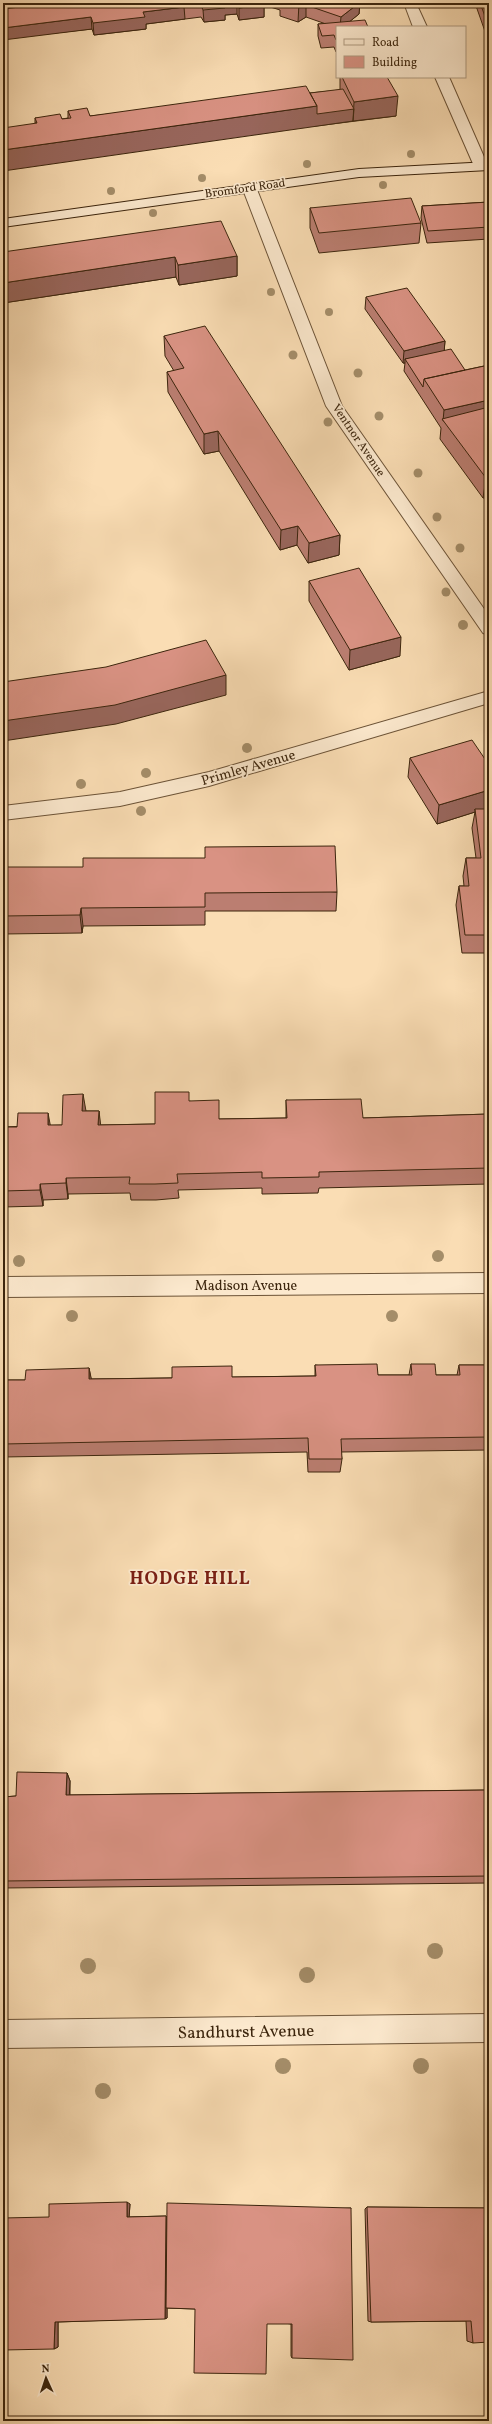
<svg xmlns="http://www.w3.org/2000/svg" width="492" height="2424" viewBox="0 0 492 2424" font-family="Vollkorn,serif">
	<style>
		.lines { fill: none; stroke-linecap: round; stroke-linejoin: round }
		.street-casing { stroke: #6c5337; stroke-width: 2 }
		.secondary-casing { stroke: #3c250d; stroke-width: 2 }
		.street { fill: #fce9ce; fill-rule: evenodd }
		.secondary { fill: #fce9ce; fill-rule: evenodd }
		.tree { fill: #a48d69 }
		.wall { fill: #bb7e71; stroke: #3c250d }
		.shaded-wall { fill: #98665c; stroke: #3c250d }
		.building { fill: #d99283; stroke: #3c250d }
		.labels { text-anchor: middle; stroke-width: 3.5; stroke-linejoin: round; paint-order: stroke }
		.far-street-label { font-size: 12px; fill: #3c250d; stroke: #fce9ce }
		.street-label { font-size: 14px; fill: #3c250d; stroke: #fce9ce }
		.near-street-label { font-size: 17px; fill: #3c250d; stroke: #fce9ce }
		.district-label { font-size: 18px; font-weight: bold; letter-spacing: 1px; fill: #7a1f14; stroke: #fce9ce }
	</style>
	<rect width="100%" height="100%" fill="#faddb4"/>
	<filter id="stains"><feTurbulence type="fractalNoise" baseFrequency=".005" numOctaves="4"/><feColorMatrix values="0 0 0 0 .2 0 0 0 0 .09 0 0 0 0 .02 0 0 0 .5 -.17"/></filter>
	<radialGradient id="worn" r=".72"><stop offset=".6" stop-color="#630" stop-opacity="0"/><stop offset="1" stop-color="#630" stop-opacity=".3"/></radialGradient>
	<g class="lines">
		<!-- street casing -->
		<g class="street-casing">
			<path id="street" d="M404,3h12l11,24h-14z
				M435,77h14l39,89 -2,3 -5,1 -7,-4z
				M249,183l7,4 86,219 147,210v19l-6,-2 -157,-227 -84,-219z
				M489,691v12l-280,83 -89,20 -117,14v-14l117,-14 89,-20z
				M489,1273v20l-486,4v-20z
				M489,2014v28l-486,6v-28z"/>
		</g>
		<!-- secondary casing -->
		<g class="secondary-casing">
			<path id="secondary" d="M489,162v8l-130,7 -356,50v-8l356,-50z"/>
		</g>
		<!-- street -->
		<use href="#street" class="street"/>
		<!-- secondary -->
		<use href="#secondary" class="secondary"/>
	</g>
	<!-- trees -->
	<g class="tree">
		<circle cx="411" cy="154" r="4"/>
		<circle cx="307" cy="164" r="4"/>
		<circle cx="202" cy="178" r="4"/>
		<circle cx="383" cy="185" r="4"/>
		<circle cx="111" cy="191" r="4"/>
		<circle cx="153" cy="213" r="4"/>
		<circle cx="271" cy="292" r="4"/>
		<circle cx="329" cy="312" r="4"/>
		<circle cx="293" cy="355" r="4.5"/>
		<circle cx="358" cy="373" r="4.5"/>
		<circle cx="379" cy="416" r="4.5"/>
		<circle cx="328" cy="422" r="4.5"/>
		<circle cx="418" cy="473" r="4.5"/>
		<circle cx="437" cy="517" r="4.5"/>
		<circle cx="460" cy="548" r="4.5"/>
		<circle cx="446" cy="592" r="4.5"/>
		<circle cx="463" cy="625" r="5"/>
		<circle cx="247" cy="748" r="5"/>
		<circle cx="146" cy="773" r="5"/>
		<circle cx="81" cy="784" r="5"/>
		<circle cx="141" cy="811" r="5"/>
		<circle cx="438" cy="1256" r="6"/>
		<circle cx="19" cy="1261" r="6"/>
		<circle cx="72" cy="1316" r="6"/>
		<circle cx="392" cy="1316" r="6"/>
		<circle cx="435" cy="1951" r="8"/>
		<circle cx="88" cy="1966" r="8"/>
		<circle cx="307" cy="1975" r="8"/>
		<circle cx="283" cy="2066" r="8"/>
		<circle cx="421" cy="2066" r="8"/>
		<circle cx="103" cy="2091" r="8"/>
	</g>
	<!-- wall -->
	<path class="wall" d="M53,3h210l1,1v-1h96l-1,11 -10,8 -12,5v25h-1l-2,-5 -13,1 -3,-12v-12h8l-20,-7 -8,5 -18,-6v-6l-16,-5v12l-25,3 -2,-6 -12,1v5l-21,2 -3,-5 -55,7v5l-52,6 -2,-6 -65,7z
		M475,3h14v37h-1z
		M340,77h47l9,39 -80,10 -281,-3v-5l27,1 6,-1v-7l22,5 220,-23 30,-3z
		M489,202v37l-62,4 -6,-25 1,-12z
		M310,208l111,15 -2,20 -100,10 -9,-25z
		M3,252l234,4v20l-58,9 -3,-8 -173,26z
		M366,297l79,44 -1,10 21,19 24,-5v145l-3,-4 1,-9 -4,1 -43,-59 1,-11 -37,-57 1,-8h-2l-38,-54z
		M164,336l176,199 -1,20 -31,8 -11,-18 -17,5 -61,-99 -15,3 -36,-62 -1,-20 7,-1 -9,-15z
		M309,581l91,75 -51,14 -40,-69z
		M410,758l79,7v43l-5,1h5v144h-27l-6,-48 3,-19h5l-1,-10 3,-18h10l-4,-30 3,-16 -38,12 -29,-47z
		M3,867l334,25 -1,19h-131v14l-122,1 -1,7 -79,1z
		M286,1100l77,18 126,-4v70l-170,4 -1,5 -56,1v-6l-84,2 1,8 -23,2h-25l-1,-7 -62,1v5l-25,1v6l-40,1v-80l59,-2 24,-14h13l1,14 55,-1 35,-23 29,18 67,-1z
		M411,1364l25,11h21l2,-10h30v85l-148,2 1,7 -2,13h-32l-1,-20 -304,5v-77h22l64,-12 2,11 224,-3v-11l63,10h31z
		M67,1773l3,8v14l419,-5v93l-486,5v-91l13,-1z
		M130,2204l-1,13 37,-1 1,1 184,-9 -59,150 -1,-2v-32l-96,-15 -28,-1v10l-109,4v25l-4,2 -5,-132z
		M367,2207l122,1 -16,135 -6,-2 -1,-20 -95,1 -3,-1 -3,-112z"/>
	<!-- shaded-wall -->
	<path class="shaded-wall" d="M223,3h14v11l-12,1v5l-21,2 -1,-12z
		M299,3h25l-18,2v12l-8,5z
		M359,3h1l-1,11 -16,13h-3l1,-10z
		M264,5v12l-25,3v-12z
		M184,7l1,12 -39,5v5l-52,6 -1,-12 50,-11z
		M91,17l1,12 -89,11v-12z
		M398,96l-2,20 -43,5 1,-19z
		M317,106l37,3 -1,12 -350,50v-21z
		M237,256v20l-58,9 -1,-20z
		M175,257l1,20 -173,26v-20z
		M445,341l-1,12 -39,6v4h-2l1,-12z
		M489,400v20l-46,1 1,-11z
		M218,431l1,20 -15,3v-20z
		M489,477v10l-1,-1 -1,11 -4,1 3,-20z
		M298,526l-1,19 -17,5 1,-20z
		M340,535l-1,20 -31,8 1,-20z
		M401,637l-1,19 -51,14 1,-20z
		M226,675v20l-110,29 -113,17v-20z
		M489,790v18l-13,4 -1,-3v3l-38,12 2,-19z
		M81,908l2,18 -1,7 -2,-18z
		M83,1094l3,17 -1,17 -3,-17z
		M99,1111l2,17 -3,-3z
		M48,1113l3,16 -3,-4z
		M66,1178l2,16v5l-2,-16z
		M40,1184l3,16v6l-3,-16z
		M89,1368l3,14 -3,-3z
		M67,1773l3,8 -1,22 -3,-8z
		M127,2202l3,2 -1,14 -2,-1z
		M166,2216l1,1v101l-2,1z
		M58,2321v26l-4,2 1,-27z"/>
	<!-- building -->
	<path class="building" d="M53,3h171h-1l2,5 -22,2 -2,-5 -58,7 2,5 -52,6 -2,-6 -88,11v-19z
		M237,3h26l1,2 -25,3z
		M309,3h50l-18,14 -35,-12z
		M480,3h9v24z
		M365,20l3,7h-31v13h-1l-2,-5 -12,1 -4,-12z
		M342,77h45l11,19 -44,6z
		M306,86l11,20 -314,44v-22l34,-5 -2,-5 25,-4 2,5 9,-1 -3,-7 19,-3 3,8z
		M343,89l11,20 -37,5v-8l-7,-13z
		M411,198l10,25 -102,10 -9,-25z
		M489,202v25l-61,4 -6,-25z
		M221,221l16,35 -59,9 -3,-8 -172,26v-31z
		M407,288l38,53 -41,10 -38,-54z
		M205,326l135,209 -31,8 -11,-17 -17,4 -63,-99 -14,3 -37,-62 17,-4 -20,-32z
		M451,349l14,21 -41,9 -1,8 -18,-28z
		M489,365v35l-45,10 -20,-31z
		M489,407v70l-3,1 -44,-59z
		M359,568l42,69 -51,13 -41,-69z
		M206,640l20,35 -111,30 -112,16v-39l103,-15z
		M472,740l17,25v25l-50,15 -29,-47z
		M475,809h14v126h-24l-6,-49h10l-3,-28h15z
		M335,846l2,46 -132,1v14l-124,1 -1,7 -77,1v-49h80v-9h122v-11z
		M155,1092h34v9l30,-1v19l68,-1 -1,-18 75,-1 2,19 126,-4v54l-170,4v5l-57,1v-6l-85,2 1,9 -23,1h-26l1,-7 -64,1v5l-26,1v6l-37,1v-64h14l1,-14h30v12h14l1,-30 20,-1 -1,17h17l-1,14 57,-1z
		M377,1364l1,11h34l-1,-11h24l1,11h24l-1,-10h30v72l-148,2 1,20h-33l-1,-21 -305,6v-64h22l1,-10 63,-2v11l83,-1v-11l60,-1v11l84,-1 -1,-11z
		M17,1772l50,1 -1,22 423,-5v86l-486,5v-84l13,-1z
		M127,2202v15l39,-1 -1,103 -110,3 -1,27 -51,1v-132l46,-1v-13z
		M167,2203l184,5 2,152 -61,-2v-34h-25l-1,50 -72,-1 1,-64 -29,-1z
		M367,2207l122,1v134l-16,1 -2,-22 -100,1z"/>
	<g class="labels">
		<!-- far-street labels -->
		<g class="far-street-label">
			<text transform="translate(245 188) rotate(-8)" y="4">Bromford Road</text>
			<text transform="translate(359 440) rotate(56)" y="4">Ventnor Avenue</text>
		</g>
		<!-- street labels -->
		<g class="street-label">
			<text transform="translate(248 767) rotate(-16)" y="5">Primley Avenue</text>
			<text x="246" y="1290">Madison Avenue</text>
		</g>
		<!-- near-street labels -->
		<g class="near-street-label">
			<text transform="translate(246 2031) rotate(-1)" y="6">Sandhurst Avenue</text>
		</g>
		<!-- district labels -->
		<g class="district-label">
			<text x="190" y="1584">HODGE HILL</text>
		</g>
	</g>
	<!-- margin -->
	<rect width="492" height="2424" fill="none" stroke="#faddb4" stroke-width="16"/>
	<rect x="4" y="4" width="484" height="2416" fill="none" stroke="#3c250d" stroke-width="2"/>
	<rect x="8" y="8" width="476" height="2408" fill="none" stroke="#3c250d"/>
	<!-- legend -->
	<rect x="336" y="26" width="130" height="52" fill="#fce9ce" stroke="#af9b81"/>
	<rect x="344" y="39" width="20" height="6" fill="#fce9ce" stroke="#af9b81"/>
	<text x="372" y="46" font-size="12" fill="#3c250d">Road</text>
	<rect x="344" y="56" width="20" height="12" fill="#d99283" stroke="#af9b81"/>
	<text x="372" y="66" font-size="12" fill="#3c250d">Building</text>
	<!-- north arrow -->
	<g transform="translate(46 2378) rotate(357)" stroke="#fce9ce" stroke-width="3" paint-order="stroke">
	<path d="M0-3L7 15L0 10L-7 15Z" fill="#3c250d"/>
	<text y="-6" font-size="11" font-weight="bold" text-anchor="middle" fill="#3c250d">N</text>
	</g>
	<rect width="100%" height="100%" filter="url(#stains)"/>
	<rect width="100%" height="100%" fill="url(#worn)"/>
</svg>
